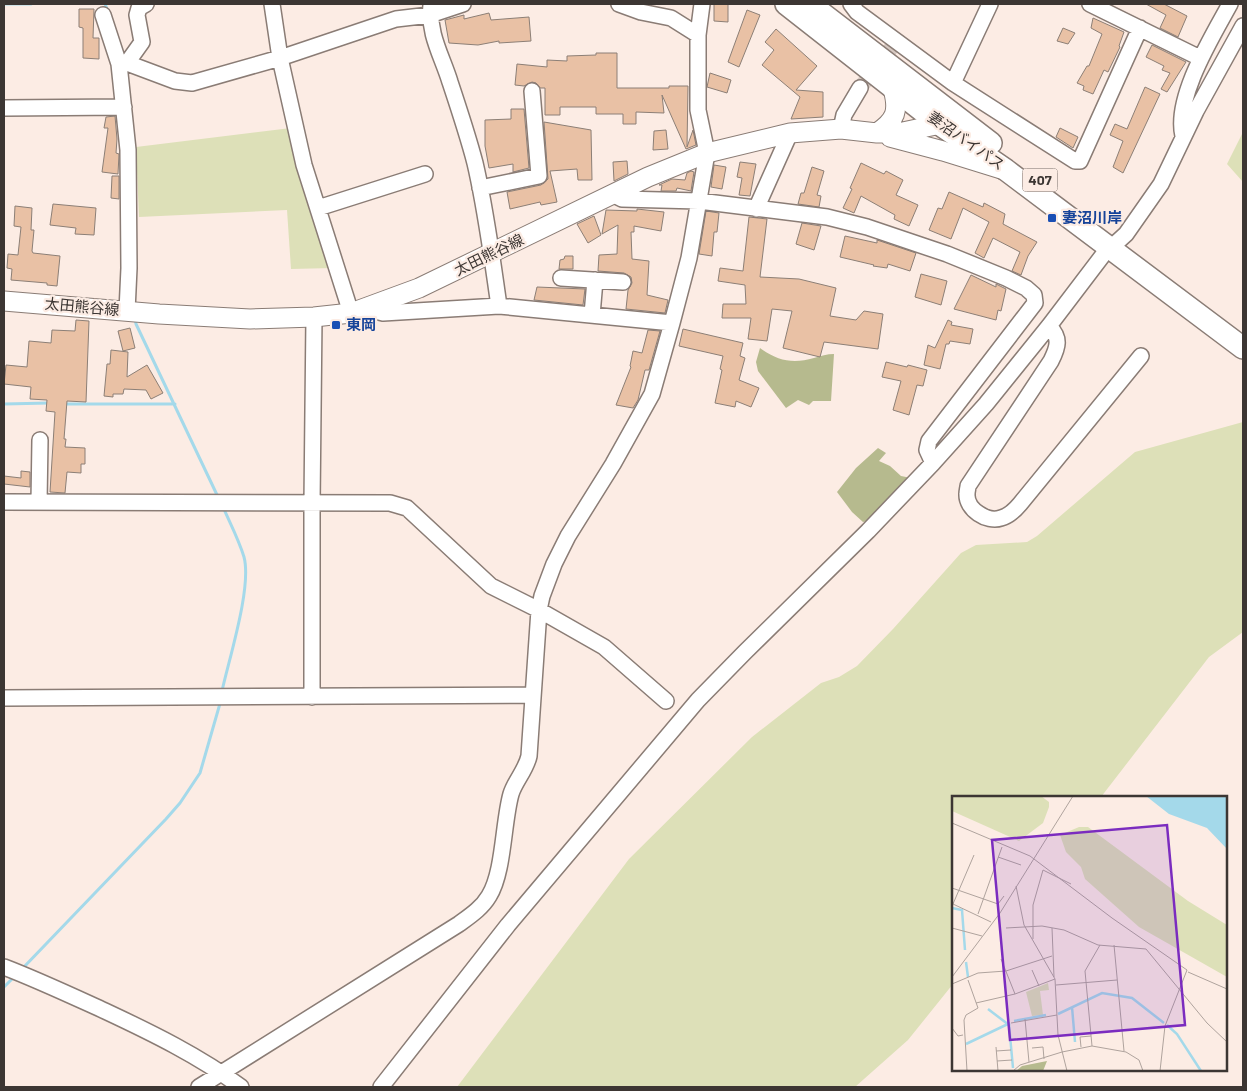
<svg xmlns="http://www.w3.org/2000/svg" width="1247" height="1091" viewBox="0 0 1247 1091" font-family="Barlow,'Noto Sans JP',sans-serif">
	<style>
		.green { fill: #dde0b8 }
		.forest { fill: #b6ba8e }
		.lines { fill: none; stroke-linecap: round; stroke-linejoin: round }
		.stream { stroke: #a4d9ea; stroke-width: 3 }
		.building { fill: #e9c1a5; stroke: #8c7f76 }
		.minor-tunnel { stroke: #d6c8c1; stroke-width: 15; stroke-dasharray: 15 8; stroke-linecap: butt }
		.minor-casing { stroke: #8a7c75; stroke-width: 18 }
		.major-casing { stroke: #8a7c75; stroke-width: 21 }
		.highway-casing { stroke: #8a7c75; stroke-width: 24 }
		.minor { stroke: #fff; stroke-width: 15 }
		.major { stroke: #fff; stroke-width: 19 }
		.highway { stroke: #fff; stroke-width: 21 }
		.transit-dot { fill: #1a4fb4; stroke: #fcece4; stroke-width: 2 }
		.labels { text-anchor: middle; stroke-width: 4.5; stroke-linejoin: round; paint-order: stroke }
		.shield { fill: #fcece4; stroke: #766d68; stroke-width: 1 }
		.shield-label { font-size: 14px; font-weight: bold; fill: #3c3633 }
		.street-label { font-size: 15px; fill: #3c3633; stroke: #fcece4 }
		.transit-label { font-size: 15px; font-weight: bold; fill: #164399; stroke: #fcece4; text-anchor: start }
		.inset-river { fill: none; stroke: #a4d9ea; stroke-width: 2.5 }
		.inset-road { fill: none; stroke: #afa39d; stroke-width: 1 }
		.view { fill: #7b2cbf; fill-opacity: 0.15; stroke: #7b2cbf; stroke-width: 2.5 }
		.inset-edge { fill: none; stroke: #3c3633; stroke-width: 2.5 }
	</style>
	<rect width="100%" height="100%" fill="#fcece4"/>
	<!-- green -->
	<path class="green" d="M291,128l42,140 -42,1 -4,-59 -148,7 -3,-70z
		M1243,132v50l-16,-18z
		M1243,422v210l-34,25 -108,140h-148v187l-45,56 -53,47h-398l172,-228 123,-122 69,-54 18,-6 18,-11 36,-37 68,-76 15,-8 51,-3 10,-6 98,-84z"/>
	<!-- forest -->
	<path class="forest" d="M760,348c18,13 33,16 54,10 7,-2 13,-4 20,-4l-3,47h-18l-4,4 -11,-5 -12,8 -28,-37 -2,-9z
		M878,448l8,5 -7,8 11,5 11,10 10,2 -43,43 -5,1 -11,-10 -15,-20 19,-24z"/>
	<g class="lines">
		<!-- stream -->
		<path class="stream" d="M4,4h27
			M105,4l3,7
			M135,319l1,5 82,173
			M4,404l45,-1
			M63,404h112
			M222,691c7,-32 30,-104 22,-134 -5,-17 -14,-34 -21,-50
			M22,969l144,-150 14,-16 20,-30 21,-73
			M4,987l10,-10"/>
	</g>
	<!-- building -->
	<path class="building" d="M714,4h14v18l-14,-1z
		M1146,4h18l23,12 -9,21 -18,-9 6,-13z
		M79,9h15l-1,29h6v21l-16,-1v-30l-4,-1z
		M747,10l13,5 -21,52 -11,-5z
		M489,13l2,7 38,-3 2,24 -32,2v-2l-21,4 -29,-2 -4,-23 19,-5v4z
		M1093,18l31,14 -5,14 1,1 -12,25 -4,-2 -11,24 -10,-4 1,-4 -7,-3 10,-17h2l13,-32 -11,-6z
		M1063,28l12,5 -7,11 -11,-3z
		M776,29l41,37 -21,24 27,2v25l-32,2 9,-22 -38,-32 12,-15 -9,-8z
		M1152,45l34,17 -19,30 -6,-3 9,-16 -8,-3 2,-4 -18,-9z
		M596,53h21v35h52v-2h19l-1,61 6,-17 3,15 -10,4 -24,-54 2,18 -28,-1v12h-13v-10h-27v-7h-36v8h-15v-27h-5l-4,-5 -4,-1 -8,4 -9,-1 2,-21 30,3v-7l20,1v-5l29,-1z
		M710,73l21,7 -4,13 -20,-6z
		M1145,87l15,7 -37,79 -10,-6 10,-26 -13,-6 5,-11 12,5z
		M511,109h13l5,59 -16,4v-8l-24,4 -4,-22v-26l26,-1z
		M115,116l2,23 -1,14 3,1 -1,20 -16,-2 6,-44h-4l2,-11z
		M544,122l47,8 1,50h-14l-1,-11 -27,2 7,31 -16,3 -1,-3 -30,7 -3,-17 34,-7 7,-6z
		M1060,128l18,9 -5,11 -17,-11z
		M666,130l2,19 -15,1 1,-19z
		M627,161l1,13 -14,7 -1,-19z
		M740,162l16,2 -6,32 -11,-1 3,-17 -5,-1z
		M861,163l23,11 2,-3 17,9 -7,15 22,10 -9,21 -15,-7 1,-4 -34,-19 -7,17 -11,-5 9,-19 -2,-1z
		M714,165l12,2 -4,22 -11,-2z
		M812,167l12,4 -7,24 4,1 -2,11 -21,-3 3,-11h3z
		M691,171l3,1 -3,19 -14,-3 -1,3h-15l1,-6h-3l13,-6 13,1 2,-7z
		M112,176h7v23l-8,-1z
		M949,192l34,15 1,-4 21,11 -2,10 34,18 -9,14 -7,19 -9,-4 8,-19 -27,-14 -9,20 -9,-5 14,-31 -26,-14 -12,31 -22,-9 9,-22 4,1z
		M53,204l43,4 -2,27 -19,-1 1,-6 -26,-3z
		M15,206l17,2 -1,22h3l-2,21 1,2 27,3 -3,30 -10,-1v-2l-36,-3 1,-11 -5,-1 1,-14 10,1 3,-28 -7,-1z
		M637,209l27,3 -3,19 -27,-5v6h-3l1,27 17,2 -2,34 21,5 -3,13 -39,-4 2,-19 4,-7 -1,-6 -7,-4 -26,-2 1,-16 18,-1 1,-29 -16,9 4,-24 31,1z
		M706,211l13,2 -2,19h-3l-2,24 -13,-2z
		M594,216l7,19 -13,8 -11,-19z
		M749,217l18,2 -7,58 39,2 37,9 -6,28 26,4 8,-9 19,3 -5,35 -54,-7 -4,15 -37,-9 9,-37 -20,-2 -5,32 -19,-2 3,-21h-29l1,-14h23l-1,-19 -27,-4 2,-13 23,3z
		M802,223l19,3 -7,24 -18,-6z
		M845,236l32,7v-3l39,13 -6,18 -22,-7 -1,4 -14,-2 1,-1 -34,-8z
		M565,256h8v13h-14l1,-9 4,-1z
		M921,274l26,7 -6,24 -26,-8z
		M971,275l25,12v-3l10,5 -5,22 -3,-1 -2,10 -42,-11z
		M537,287l48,2 -2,16 -49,-5z
		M76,320l13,1 -3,81 -19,-1 -3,38h2l-1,8 20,1v16h-4v9l-14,-1 -2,21 -15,-1 5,-80 -9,-1 1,-11 -17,-1 1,-12 -27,-3 2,-19 21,2 2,-26 22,2 1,-13 23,1z
		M948,320l4,2 -1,3 22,4 -3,15 -20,-3 -1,3h-3l-6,25 -16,-4 4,-20 7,3z
		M130,328l5,20 -12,3 -5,-20z
		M683,329l60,14 -3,13 5,2 -6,22 20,8 -8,19 -15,-6 -1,6 -20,-4 7,-33 -2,-1 3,-13 -44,-10z
		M648,330l12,1 -11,39h-4l-7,30 -5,8 -17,-3 15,-38 -1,-1 3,-15 9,2z
		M111,350l17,2 -1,25 20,-12 16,28 -12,6 -5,-9 -22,-1 -1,5h-10v3l-9,-1 3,-32h3z
		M886,362l21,5 1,-2 19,5 -4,16 -6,-1 -8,30 -16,-5 8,-29 -19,-4z
		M21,471l9,1v15l-26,-3v-8l17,2z"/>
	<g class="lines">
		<!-- minor-tunnel -->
		<path class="minor-tunnel" d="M860,88l32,-41"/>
		<!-- minor casing -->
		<g class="minor-casing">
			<path id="minor" d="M272,4l8,54 24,107 47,148
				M619,4l22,8 30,6 27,17
				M851,4l6,8 96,71 122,78h5l60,-133
				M1090,4l110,54
				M431,5c-3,29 11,51 19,77 9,27 18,54 25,81 11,47 17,95 24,143
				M103,15l16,49 9,86 1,118 -2,43
				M127,63l15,-21 -5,-27 2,-7 7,-4
				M119,64l8,-1 48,18 17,2 88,-25 116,-39 34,-4 33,-11
				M953,83l37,-79
				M4,108l120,-1
				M841,129l3,-14 16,-27
				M1183,136c-9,-38 29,-99 47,-132
				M480,188l59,-12 -7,-85
				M612,194l10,5 77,2 128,16 40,10 80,27 59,24 20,10 8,7 1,8 -106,138 -2,9 6,13
				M318,208l107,-34
				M756,209l34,-76
				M561,278l62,4
				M363,308l20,5 116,-7 173,17
				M592,315l3,-35
				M1049,326c12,12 9,21 2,35l-83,125c0,2 -1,5 -1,8 -1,15 20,29 34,24 8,-2 14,-8 19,-14l121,-148
				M4,502l386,1 17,5 84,78 48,24 65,37 62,54
				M39,502l1,-62
				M312,697v-194l2,-186
				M4,698l529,-3
				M4,967c34,13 68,29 101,44 47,22 94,45 136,76
				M199,1087l260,-163c11,-8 23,-16 30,-28 15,-24 14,-74 22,-102 4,-13 15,-24 18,-38l10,-146 3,-14 12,-32 14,-28 45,-72 39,-70 20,-71 17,-65 18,-105 -9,-43v-75l4,-31
				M381,1087l127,-162 190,-225 47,-48 123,-121 65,-68 53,-59 63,-78 54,-71 23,-21 35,-50 35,-73 47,-85"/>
		</g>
		<!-- major casing -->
		<g class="major-casing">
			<path id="major" d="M877,133c19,-13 22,-22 16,-44
				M890,137l53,14 58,18
				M4,301l155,13 91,5 64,-2 37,-4 68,-25 229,-111 59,-24 83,-20 51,-4 36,4h21l52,-11"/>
		</g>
		<!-- highway casing -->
		<g class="highway-casing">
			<path id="highway" d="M786,4l153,120 67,46 237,178
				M810,4l181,139"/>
		</g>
		<!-- minor -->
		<use href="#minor" class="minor"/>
		<!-- major -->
		<use href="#major" class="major"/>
		<!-- highway -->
		<use href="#highway" class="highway"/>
	</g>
	<!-- markers -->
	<g class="transit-dot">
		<rect x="1047" y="213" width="10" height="10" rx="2.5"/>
		<rect x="331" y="320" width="10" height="10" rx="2.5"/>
	</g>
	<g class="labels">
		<!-- shield labels -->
		<rect class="shield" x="1022.5" y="168.5" width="35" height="23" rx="4"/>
		<g class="shield-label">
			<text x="1040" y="185">407</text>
		</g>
		<!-- street labels -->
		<g class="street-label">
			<text transform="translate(966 141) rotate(35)" y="5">妻沼バイパス</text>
			<text transform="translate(489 255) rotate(-26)" y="5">太田熊谷線</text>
			<text transform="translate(82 307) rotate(5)" y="5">太田熊谷線</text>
		</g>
		<!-- transit labels -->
		<g class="transit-label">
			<text x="1062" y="223">妻沼川岸</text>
			<text x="346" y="330">東岡</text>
		</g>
	</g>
	<!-- overview -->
	<g transform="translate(952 796)">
		<rect width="275" height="275" fill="#fcece4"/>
		<path d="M0,0h89l8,6v5l-6,16 -24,18 -67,-30zM127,31h9l100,74 39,24v52l-88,-50 -54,-48 -4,-12 -15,-15 -6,-17zM96,187l1,7 -9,1 3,24 -11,1 -6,-24z" fill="#dde0b8"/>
		<path d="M95,265l-4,10h-27l6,-5z" fill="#b6ba8e"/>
		<path d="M194,0h81v53l-20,-21 -38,-14z" fill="#a4d9ea"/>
		<path class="inset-river" d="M0,112l10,2 3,40M14,166l2,15M120,211l3,35M36,213l21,16 4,43M106,218l44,-21 30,5 32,25M62,225l32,-6M215,229l10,9 24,37M14,248l44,-21"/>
		<path class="inset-road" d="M0,27l78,33 82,62 75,52 -22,56 -5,45M22,59l-21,49 38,18M46,61l23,8M64,90l8,39 31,54 3,56 9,36M0,92l46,16 6,-8M26,118l24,-67M0,132l30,8M54,132l36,-2 22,4 34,15 48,4 61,74 20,19M100,132l2,49M81,143v-34l10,-35 28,14M162,149l10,106M49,163l14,35M80,174l7,16M236,176l39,17M0,181l48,-64 73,-117M0,188l26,-11 28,-2 46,-15M104,189l61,-5M24,207l39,-9 40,-15M73,223l4,43M59,227l46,-8M0,232l6,8 5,-1M140,250l-7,-75 15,-26M44,251l2,24M129,251l-1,-10 11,-1M80,252l11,-1 1,12M44,255l15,-1M45,265l15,-1M15,275l-3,-51 2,-5 12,-7 -10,-28M61,275l7,-6 42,-13 30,-6 34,6 13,8 4,11"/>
		<path class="view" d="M215,29l18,200 -175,15 -18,-200z"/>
		<rect width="275" height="275" class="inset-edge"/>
	</g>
	<!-- border -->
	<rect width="1247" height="1091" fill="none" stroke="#3c3633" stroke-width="10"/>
</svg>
